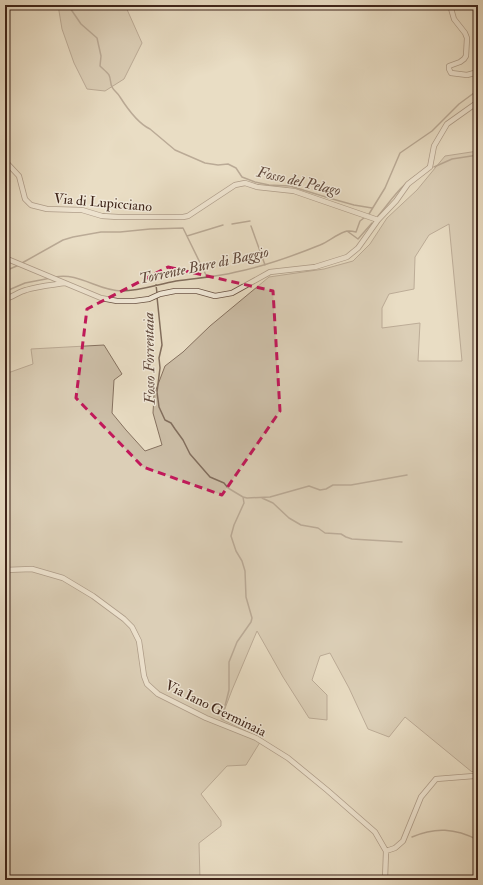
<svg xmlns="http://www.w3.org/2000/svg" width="483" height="885" viewBox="0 0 483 885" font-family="'IM FELL Double Pica',serif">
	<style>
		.green { fill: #ccbea7; stroke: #867260; fill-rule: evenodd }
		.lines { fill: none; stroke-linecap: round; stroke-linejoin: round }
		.stream { stroke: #826e5d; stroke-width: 1.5 }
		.street-casing { stroke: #6a5344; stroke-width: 6 }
		.street { stroke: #f1e9d9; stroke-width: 4.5 }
		.marked { fill: none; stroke: #c2185b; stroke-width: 3; stroke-dasharray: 8 5; stroke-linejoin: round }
		.labels { text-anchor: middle; stroke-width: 3; stroke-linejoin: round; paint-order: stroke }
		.street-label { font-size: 14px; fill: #3f251a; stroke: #f1e9d9 }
		.water-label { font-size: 15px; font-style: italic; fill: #61493c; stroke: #f1e9d9 }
	</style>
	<rect width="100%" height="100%" fill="#e9ddc4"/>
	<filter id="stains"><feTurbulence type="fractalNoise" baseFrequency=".005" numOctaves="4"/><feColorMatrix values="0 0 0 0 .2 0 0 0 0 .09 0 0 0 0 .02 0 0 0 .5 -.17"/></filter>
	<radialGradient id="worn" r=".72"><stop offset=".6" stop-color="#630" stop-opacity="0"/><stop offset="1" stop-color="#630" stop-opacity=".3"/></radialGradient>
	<!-- green -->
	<path class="green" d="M58,5h67l17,38 -18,36 -19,12 -18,-2 -13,-26 -12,-34z
		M478,151v615l-6,6 -67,-55 -16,20 -21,-8 -19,-41 -19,-35 -10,3 -8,24 15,15v25l-18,-2 -26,-41 -26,-46 -25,59 -11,29 41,20 -16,26 -19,1 -26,28 20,27v5l-22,17 1,37h-195v-506l28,-10 -2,-15 73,-4 18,29 -8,6 -2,33 14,17 19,21 17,-6 -9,-32 1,-18 11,-29 18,-14 27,-26 59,-49 55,-8 29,-8 17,-17 17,-26 30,-28 28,-34zM449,224l13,137h-44l2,-38 -38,5v-20l7,-14 25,-5 1,-32 14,-22z"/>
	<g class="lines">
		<!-- stream -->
		<path class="stream" d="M68,5l13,19 16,14 4,18 -1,10c3,3 7,6 9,9 2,4 1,8 3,12 2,4 6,6 8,10 7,11 17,26 30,32l25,21 30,13 13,2 10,-1 8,4 6,9 13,5 14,3 21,1 39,12 25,7 18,3
			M434,167l18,-8 26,-4
			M378,216c12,-14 22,-30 37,-40
			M232,224l18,-3
			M251,226l14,39
			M347,231l11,8 14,-16
			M187,236l36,-11
			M22,263l41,-23 10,-3 28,-5h19l30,-3 33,-1 24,49
			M5,271l14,-6
			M55,277c24,-5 43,14 67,14 18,0 37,-7 54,-10 20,-3 41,-4 60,-9 29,-6 57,-16 84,-27 9,-4 16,-10 24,-13 4,-2 8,-1 12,0l4,-11 9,-7 16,-26 15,-35 32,-22 27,-27 19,-14
			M156,285l1,8
			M5,290l6,-1 14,-6 26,-5
			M157,297l5,48 -3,13 1,10 -3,24 2,15 6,13 6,3 4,6 8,11 7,14 20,23 14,6 4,5 15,9 1,6 -10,22 -3,11 5,15 6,10 3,10 1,26 6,21 -1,4 -14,20 -8,20v28l-5,20 -1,9
			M243,497l4,1 23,-1 39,-11 11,4 6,-1 7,-4h18l56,-10
			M262,498l11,5 16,15 12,7 17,3 7,5 16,1 5,3 6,2 50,3
			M412,837c23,-10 43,-9 66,3"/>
		<!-- street casing -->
		<g class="street-casing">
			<path id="street" d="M450,5l4,14 11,14 2,5 -1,18 -2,3 -4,3 -11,4v3l2,4 16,2 11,-3
				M5,88l2,-11
				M5,161l14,15 6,23 6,6 16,4 35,1 20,6 16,1h65l5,-1 47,-31 10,-2 12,4 37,4 84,29
				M5,258l96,40 16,3h17l15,-2 11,-5 15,-3h22l18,5 17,-3 38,-21 45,-5 32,-10 11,-9 20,-28 18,-19 12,-17 22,-17 4,-21 13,-22 31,-22
				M5,299c8,-2 13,-7 21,-9 12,-4 26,-5 39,-7
				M5,570l27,-1 31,9 30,18 31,23 8,8 7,14 5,35 3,8 11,10 48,24 50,20 32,20 39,32 48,42 11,19 -1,29
				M386,851l9,-3 8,-7 18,-44 15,-18 38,-3 4,-2"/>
		</g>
		<!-- street -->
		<use href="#street" class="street"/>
	</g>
	<!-- marked area -->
	<path d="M0 0H483V885H0ZM168,267l105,24 7,120 -58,84 -79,-28 -67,-69 11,-89z" fill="#e9ddc4" fill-opacity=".55" fill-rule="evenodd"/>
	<path class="marked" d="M168,267l105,24 7,120 -58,84 -79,-28 -67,-69 11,-89z"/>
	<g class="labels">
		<!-- street labels -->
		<g class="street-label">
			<text transform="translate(103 202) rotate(5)" y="5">Via di Lupicciano</text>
			<text transform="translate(216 708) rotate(26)" y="5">Via Iano Germinaia</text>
		</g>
		<!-- water labels -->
		<g class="water-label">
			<text transform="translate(299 181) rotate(13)" y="5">Fosso del Pelago</text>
			<text transform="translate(204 265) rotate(-12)" y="5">Torrente Bure di Baggio</text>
			<text transform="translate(149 358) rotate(-91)" y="5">Fosso Forrentaia</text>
		</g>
	</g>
	<!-- margin -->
	<rect width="483" height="885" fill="none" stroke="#e9ddc4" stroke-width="20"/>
	<rect x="6" y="6" width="471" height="873" fill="none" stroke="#3f251a" stroke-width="2"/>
	<rect x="10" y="10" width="463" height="865" fill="none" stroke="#3f251a"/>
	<rect width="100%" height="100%" filter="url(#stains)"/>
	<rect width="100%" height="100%" fill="url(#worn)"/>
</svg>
